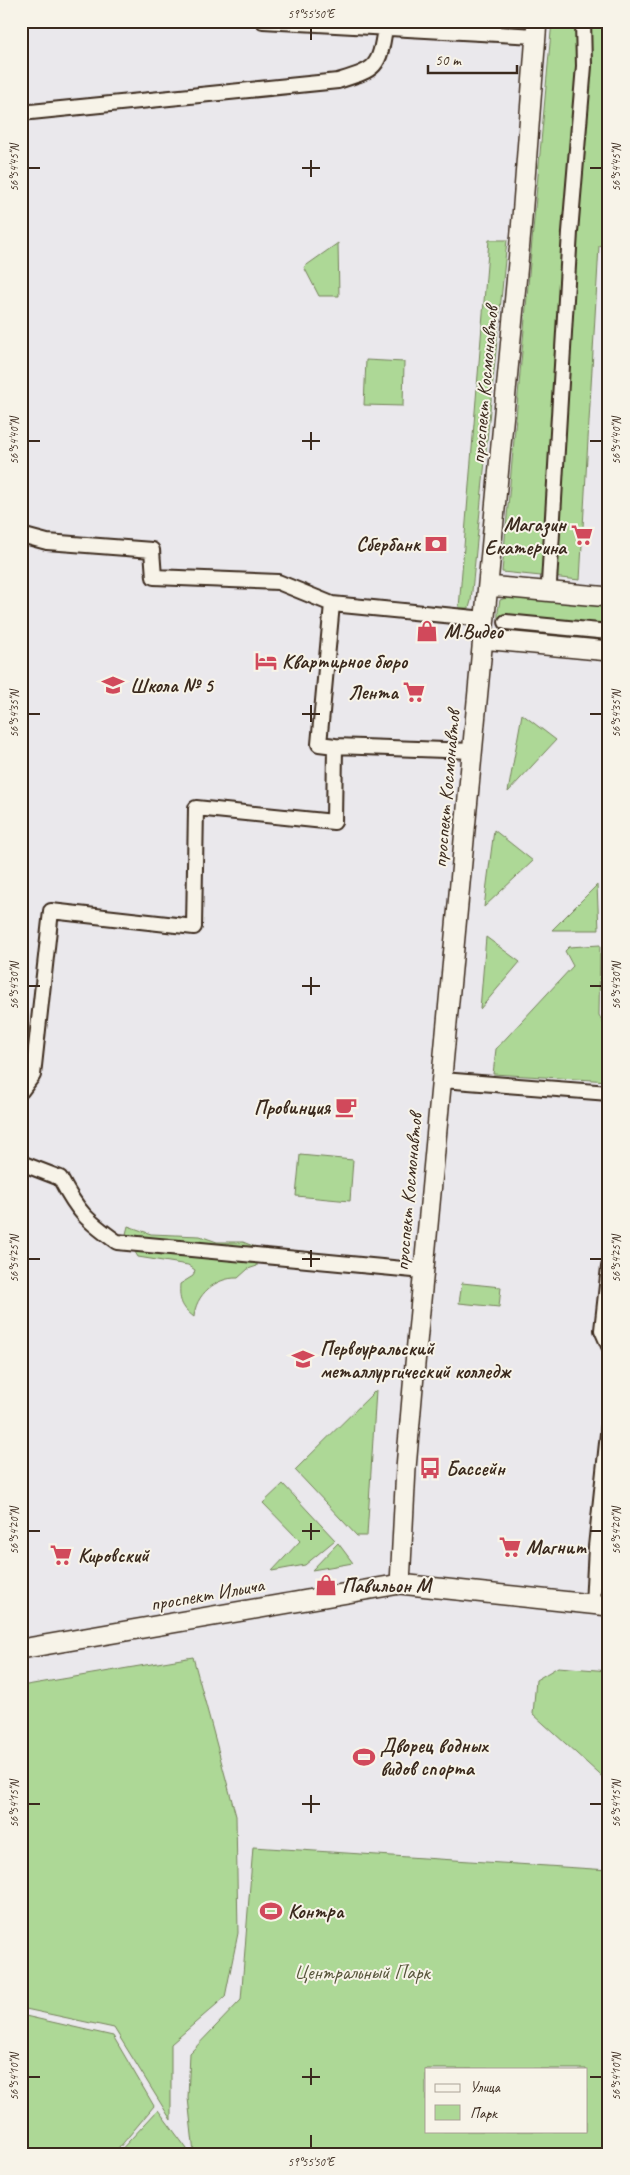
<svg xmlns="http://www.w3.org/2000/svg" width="630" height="2175" viewBox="0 0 630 2175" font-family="Caveat,sans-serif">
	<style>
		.green { fill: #add896; stroke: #74815a; fill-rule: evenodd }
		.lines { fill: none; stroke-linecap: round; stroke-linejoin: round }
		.street-casing { stroke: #3b2a1e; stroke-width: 18 }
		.secondary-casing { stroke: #3b2a1e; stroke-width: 22 }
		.street { stroke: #f7f3e8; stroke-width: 14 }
		.secondary { stroke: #f7f3e8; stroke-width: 19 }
		.ticks { fill: none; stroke: #3b2a1e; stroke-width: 2 }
		.labels { text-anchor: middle; stroke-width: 4; stroke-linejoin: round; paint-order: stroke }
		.street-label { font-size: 20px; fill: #3b2a1e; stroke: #f7f3e8 }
		.poi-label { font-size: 20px; font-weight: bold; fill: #3b2a1e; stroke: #f7f3e8; text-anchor: start }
		.park-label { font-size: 20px; fill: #58563c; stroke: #f7f3e8 }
		.neatline { fill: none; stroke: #3b2a1e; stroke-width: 2 }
		.ticks-label { font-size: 12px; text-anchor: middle; fill: #3b2a1e }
	</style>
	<rect width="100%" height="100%" fill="#eae8ec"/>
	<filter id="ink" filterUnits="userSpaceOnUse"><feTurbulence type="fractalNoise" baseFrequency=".02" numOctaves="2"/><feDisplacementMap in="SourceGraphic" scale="10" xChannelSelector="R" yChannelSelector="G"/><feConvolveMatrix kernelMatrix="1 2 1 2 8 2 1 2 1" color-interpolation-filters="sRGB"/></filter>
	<g filter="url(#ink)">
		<!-- green -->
		<path class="green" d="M552,21h55l2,17v205l-10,3 -19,334 -78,-8z
			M489,240h18l-36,361 -2,7h-10z
			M338,243l1,53h-20l-15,-29z
			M366,360l38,2 -1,44 -39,-1z
			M508,597l101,9v36l-108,-12c-5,-11 -3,-19 -1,-30z
			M522,714l34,26 -48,52z
			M494,830l39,31 -49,46z
			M597,885l2,45h-47z
			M486,937l34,25 -40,47z
			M600,945l-1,70 10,20v46l-116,-7 3,-25 77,-83 -8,-15 4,-4z
			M300,1155l53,5 -3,41 -54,-5z
			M128,1226l23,8 49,2 17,6h26l20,8 -129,-8 -8,-8z
			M137,1248l120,14v4l-9,3 -10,9c-22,-1 -43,17 -44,39 -13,-10 -15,-17 -14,-33l13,-8 2,-6 -7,-5 -50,-8 -3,-5z
			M462,1283l39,4 -2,20 -40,-4z
			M376,1390l-9,146h-10l-62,-66z
			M283,1484l52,56 -30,25 -33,6 28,-30 -37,-38z
			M338,1543l15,20 -41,7z
			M193,1657l43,159 2,117 -13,64 -54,47v76l-57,-92 -93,-20v-322z
			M558,1667l51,4v112l-76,-69 3,-34z
			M253,1847l356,23v284h-415l-6,-56 2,-45 51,-53zM426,2069h160v62h-160z
			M21,2015l92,21 41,70 -40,48h-93z
			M158,2110l29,39 1,5h-71z"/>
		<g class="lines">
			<!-- street casing -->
			<g class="street-casing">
				<path id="street" d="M263,21l273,15
					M21,113l317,-32c38,-12 41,-12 47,-53
					M21,535l26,7 105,8 2,27 124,5 54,22 153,15
					M549,583l21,-351 14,-166 -1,-45
					M332,604l-13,140 16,2
					M506,622l103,10
					M442,1080l167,13
					M21,1091l12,-16 18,-164 143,16 2,-119 138,14 1,-76 137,5
					M21,1163l39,15c18,34 26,42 57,64l307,29
					M609,1267l-7,63 7,16
					M593,1605l3,-58 13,-123"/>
			</g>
			<!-- secondary casing -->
			<g class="secondary-casing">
				<path id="secondary" d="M488,586l121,11
					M482,639l127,12
					M400,1584l6,-116 8,-93 107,-1144 16,-210
					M21,1649l379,-65 209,22"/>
			</g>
			<!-- street -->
			<use href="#street" class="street"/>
			<!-- secondary -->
			<use href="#secondary" class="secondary"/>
		</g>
	</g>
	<!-- ticks -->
	<path class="ticks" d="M311,28v12M311,160v17M28,168h12M302,168h18M590,168h12M311,432v18M28,441h12M302,441h18M590,441h12M311,705v17M28,714h12M302,714h18M590,714h12M311,977v18M28,986h12M302,986h18M590,986h12M311,1250v17M28,1259h12M302,1259h18M590,1259h12M311,1523v17M28,1531h12M302,1531h18M590,1531h12M311,1795v18M28,1804h12M302,1804h18M590,1804h12M311,2068v17M28,2077h12M302,2077h18M590,2077h12M311,2135v13"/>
	<!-- icons -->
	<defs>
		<g id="supermarket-bare" transform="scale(1.725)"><path d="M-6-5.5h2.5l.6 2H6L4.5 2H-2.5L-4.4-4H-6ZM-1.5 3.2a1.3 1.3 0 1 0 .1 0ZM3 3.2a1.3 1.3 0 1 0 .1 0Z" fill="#d1495b" stroke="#f7f3e8" stroke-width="2.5" paint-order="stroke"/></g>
		<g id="bank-bare" transform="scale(1.725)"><path d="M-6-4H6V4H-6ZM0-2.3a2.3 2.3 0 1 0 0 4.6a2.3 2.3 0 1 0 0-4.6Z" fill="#d1495b" stroke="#f7f3e8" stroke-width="2.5" paint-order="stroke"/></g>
		<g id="shop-bare" transform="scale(1.725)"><path d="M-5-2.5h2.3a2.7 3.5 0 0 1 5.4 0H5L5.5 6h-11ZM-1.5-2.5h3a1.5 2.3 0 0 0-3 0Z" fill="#d1495b" stroke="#f7f3e8" stroke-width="2.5" paint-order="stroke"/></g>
		<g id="hotel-bare" transform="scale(1.725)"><path d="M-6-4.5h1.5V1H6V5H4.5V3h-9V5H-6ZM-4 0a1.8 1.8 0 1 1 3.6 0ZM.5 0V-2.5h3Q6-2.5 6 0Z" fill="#d1495b" stroke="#f7f3e8" stroke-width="2.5" paint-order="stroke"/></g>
		<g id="school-bare" transform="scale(1.725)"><path d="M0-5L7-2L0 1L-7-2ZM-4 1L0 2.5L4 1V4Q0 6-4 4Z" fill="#d1495b" stroke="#f7f3e8" stroke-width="2.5" paint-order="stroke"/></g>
		<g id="cafe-bare" transform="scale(1.725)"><path d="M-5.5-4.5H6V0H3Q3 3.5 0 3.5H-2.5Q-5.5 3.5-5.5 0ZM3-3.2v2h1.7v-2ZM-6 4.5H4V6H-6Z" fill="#d1495b" stroke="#f7f3e8" stroke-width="2.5" paint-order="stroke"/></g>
		<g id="university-bare" transform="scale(1.725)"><path d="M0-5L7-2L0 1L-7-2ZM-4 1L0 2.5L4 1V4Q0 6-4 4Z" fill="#d1495b" stroke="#f7f3e8" stroke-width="2.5" paint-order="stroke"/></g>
		<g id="bus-bare" transform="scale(1.725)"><path d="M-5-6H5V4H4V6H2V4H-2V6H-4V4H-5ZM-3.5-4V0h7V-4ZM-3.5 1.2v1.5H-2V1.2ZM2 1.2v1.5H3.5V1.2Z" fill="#d1495b" stroke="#f7f3e8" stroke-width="2.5" paint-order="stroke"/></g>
		<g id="stadium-bare" transform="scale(1.725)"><path d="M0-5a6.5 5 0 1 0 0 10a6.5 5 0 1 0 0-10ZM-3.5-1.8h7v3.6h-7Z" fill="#d1495b" stroke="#f7f3e8" stroke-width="2.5" paint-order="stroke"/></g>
	</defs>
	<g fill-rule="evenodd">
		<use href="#supermarket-bare" x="582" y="535"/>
		<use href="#bank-bare" x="436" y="544"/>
		<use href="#shop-bare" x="427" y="631"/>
		<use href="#hotel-bare" x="266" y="661"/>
		<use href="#school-bare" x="113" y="685"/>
		<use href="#supermarket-bare" x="414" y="692"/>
		<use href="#cafe-bare" x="346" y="1107"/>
		<use href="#university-bare" x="303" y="1359"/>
		<use href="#bus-bare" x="430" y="1468"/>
		<use href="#supermarket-bare" x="510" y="1547"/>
		<use href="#supermarket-bare" x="61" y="1555"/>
		<use href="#shop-bare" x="326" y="1585"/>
		<use href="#stadium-bare" x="364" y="1757"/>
		<use href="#stadium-bare" x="271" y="1911"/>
	</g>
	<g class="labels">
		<!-- street labels -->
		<g class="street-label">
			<text transform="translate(484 385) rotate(-85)" y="7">проспект Космонавтов</text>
			<text transform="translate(446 789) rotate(-85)" y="7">проспект Космонавтов</text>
			<text transform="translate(408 1192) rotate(-85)" y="7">проспект Космонавтов</text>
			<text transform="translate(207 1594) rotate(-10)" y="7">проспект Ильича</text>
		</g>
		<!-- poi labels -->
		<g class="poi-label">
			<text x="566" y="531" text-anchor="end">Магазин<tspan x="566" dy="23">Екатерина</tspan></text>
			<text x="420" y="551" text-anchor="end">Сбербанк</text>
			<text x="444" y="638">М.Видео</text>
			<text x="282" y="668">Квартирное бюро</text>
			<text x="130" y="692">Школа № 5</text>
			<text x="398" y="699" text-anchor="end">Лента</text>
			<text x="330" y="1114" text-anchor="end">Провинция</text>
			<text x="320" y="1355">Первоуральский<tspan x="320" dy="23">металлургический колледж</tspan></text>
			<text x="446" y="1475">Бассейн</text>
			<text x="526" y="1554">Магнит</text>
			<text x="78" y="1562">Кировский</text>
			<text x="342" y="1592">Павильон М</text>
			<text x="380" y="1752">Дворец водных<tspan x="380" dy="23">видов спорта</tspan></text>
			<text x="288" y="1918">Контра</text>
		</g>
		<!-- park labels -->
		<g class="park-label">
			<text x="362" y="1979">Центральный Парк</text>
		</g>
	</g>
	<!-- margin -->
	<rect width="630" height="2175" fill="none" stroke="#f7f3e8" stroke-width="55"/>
	<!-- legend -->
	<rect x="425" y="2068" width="162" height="65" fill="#f7f3e8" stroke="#aca397"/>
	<rect x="435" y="2084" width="25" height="8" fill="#f7f3e8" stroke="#aca397"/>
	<text x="470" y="2092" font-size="15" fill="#3b2a1e">Улица</text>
	<rect x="435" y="2105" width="25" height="15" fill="#add896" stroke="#aca397"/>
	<text x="470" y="2118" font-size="15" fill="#3b2a1e">Парк</text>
	<!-- scale -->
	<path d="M428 65v8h89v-8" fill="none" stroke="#3b2a1e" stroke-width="2.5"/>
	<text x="435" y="65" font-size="15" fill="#3b2a1e" stroke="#f7f3e8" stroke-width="4" paint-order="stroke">50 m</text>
	<rect x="28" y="28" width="574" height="2120" class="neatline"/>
	<g class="ticks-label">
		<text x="311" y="18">59°55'50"E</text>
		<text transform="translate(14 168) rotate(-90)" y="4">56°54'45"N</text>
		<text transform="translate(616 168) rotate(-90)" y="4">56°54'45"N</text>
		<text transform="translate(14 441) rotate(-90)" y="4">56°54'40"N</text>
		<text transform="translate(616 441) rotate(-90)" y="4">56°54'40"N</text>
		<text transform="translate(14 714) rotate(-90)" y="4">56°54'35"N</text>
		<text transform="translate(616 714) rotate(-90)" y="4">56°54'35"N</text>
		<text transform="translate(14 986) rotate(-90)" y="4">56°54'30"N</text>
		<text transform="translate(616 986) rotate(-90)" y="4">56°54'30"N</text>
		<text transform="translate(14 1259) rotate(-90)" y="4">56°54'25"N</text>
		<text transform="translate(616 1259) rotate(-90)" y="4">56°54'25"N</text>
		<text transform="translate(14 1531) rotate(-90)" y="4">56°54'20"N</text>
		<text transform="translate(616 1531) rotate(-90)" y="4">56°54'20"N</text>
		<text transform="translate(14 1804) rotate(-90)" y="4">56°54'15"N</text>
		<text transform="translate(616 1804) rotate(-90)" y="4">56°54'15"N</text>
		<text transform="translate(14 2077) rotate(-90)" y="4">56°54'10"N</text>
		<text transform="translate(616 2077) rotate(-90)" y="4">56°54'10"N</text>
		<text x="311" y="2166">59°55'50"E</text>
	</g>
</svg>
